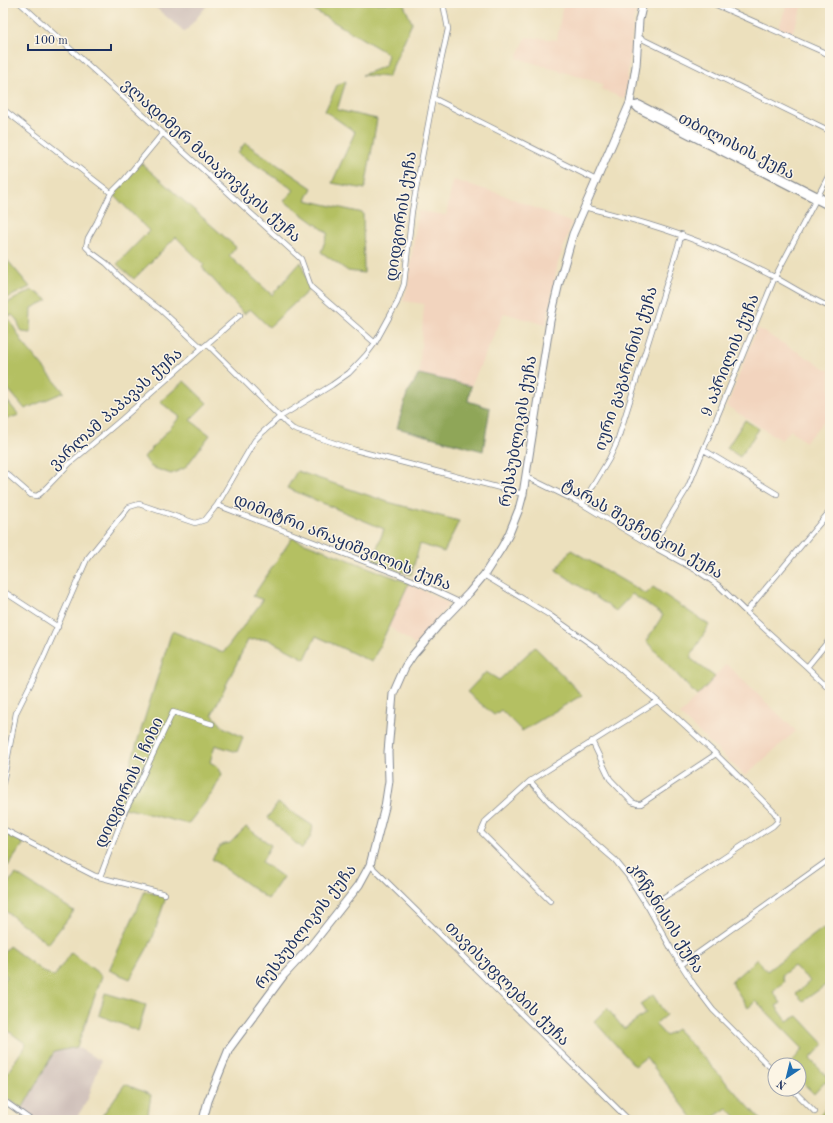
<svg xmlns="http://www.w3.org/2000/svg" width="833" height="1123" viewBox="0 0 833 1123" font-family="'Old Standard TT','Noto Serif Georgian',serif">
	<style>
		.built { fill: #f2d4be }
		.industrial { fill: #cfc0ba }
		.green { fill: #b4c062; stroke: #687860 }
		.forest { fill: #8fa658; stroke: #556a5b }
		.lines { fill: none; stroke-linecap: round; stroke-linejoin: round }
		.minor-casing { stroke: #84888e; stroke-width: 6 }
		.tertiary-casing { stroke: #84888e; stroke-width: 8 }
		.primary-casing { stroke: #84888e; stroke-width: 9 }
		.minor { stroke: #fff; stroke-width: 4.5 }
		.tertiary { stroke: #fff; stroke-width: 5.5 }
		.primary { stroke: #fff; stroke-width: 7 }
		.labels { text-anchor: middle; stroke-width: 3; stroke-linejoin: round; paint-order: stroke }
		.street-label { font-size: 16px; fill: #1b2f5e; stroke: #fcf5e5 }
	</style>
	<rect width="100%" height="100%" fill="#fcf5e5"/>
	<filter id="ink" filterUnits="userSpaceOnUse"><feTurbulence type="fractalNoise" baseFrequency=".025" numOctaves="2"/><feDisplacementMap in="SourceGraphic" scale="8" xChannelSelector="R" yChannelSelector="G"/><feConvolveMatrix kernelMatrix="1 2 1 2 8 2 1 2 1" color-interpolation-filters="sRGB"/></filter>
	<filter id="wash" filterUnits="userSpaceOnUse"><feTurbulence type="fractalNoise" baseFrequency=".012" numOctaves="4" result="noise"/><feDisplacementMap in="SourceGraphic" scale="16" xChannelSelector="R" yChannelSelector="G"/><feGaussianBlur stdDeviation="0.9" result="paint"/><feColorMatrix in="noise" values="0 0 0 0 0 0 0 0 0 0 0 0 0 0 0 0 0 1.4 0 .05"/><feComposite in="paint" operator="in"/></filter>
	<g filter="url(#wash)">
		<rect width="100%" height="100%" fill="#ece0bd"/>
		<!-- built -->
		<path class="built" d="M563,3h75l-4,15 -9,81 -24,-10 2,-5 -86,-26 9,-21 31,3z
			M787,3h17l-12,30 -13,-5z
			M453,180l48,14 71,29 -14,40 -12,62 -42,-12 -33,73 -52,-12 5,-70 -21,-3 4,-13 11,-77 28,4z
			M757,328l73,43v44l-25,27 -14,-12 -10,10 -54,-34z
			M409,583l39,20 -2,5 -31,37 -27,-19z
			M726,664l70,67 -51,45 -65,-61z"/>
		<!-- industrial -->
		<path class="industrial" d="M150,3h59l-24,29z
			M77,1047l24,14 -14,40 -12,19h-38l-15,-11 32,-57z"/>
		<!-- green -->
		<path class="green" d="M317,3h86l9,20 -24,54 -26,-2 23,-9 3,-12 -76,-45z
			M346,81l-9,29 40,9 -12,70 -33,-6 23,-51 -30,-21 12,-26z
			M245,143l67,45 -6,12 57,13 1,60 -16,-2 -27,-19 7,-19 -44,-32 10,-11 -56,-37z
			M141,163l95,84 -7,9 43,39 29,-33 9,27 -41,38 -19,-18 -6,5 -42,-47 2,-2 -28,-28 -42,42 -17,-15 32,-33 -35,-36z
			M3,255l27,32 -27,13z
			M32,290l16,10 -16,8 -1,25 -9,-1 -6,-13 -4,-4 -9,2v-12z
			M9,319l14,24 41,49 -39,17 -22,-26v-63z
			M184,381l23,22 -17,17 20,15 -25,33 -14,6 -20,-7 -7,-10 36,-40 -20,-15z
			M3,396l16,19 -16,5z
			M745,420l14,9 -19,28 -13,-9z
			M297,471l91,31 71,19 -15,31 -24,-8 -9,31 -39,-14 12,-32 -97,-41z
			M292,538l117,45 -37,79 -56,-26 -11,23 -38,-20 -19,1 -36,74 11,13 20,10 -6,15 -22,-7 -5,17 8,5 4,7 -9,18 -25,32 -36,-9 -19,-5 -20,-4 12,-25 47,-150 51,22 40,-53 -10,-4z
			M571,550l75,44 7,-7 56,38 -19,33 25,19 -18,19 -51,-55 17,-26 -31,-21 -16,17 -60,-41z
			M535,647l47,48 -60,36 -21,-21 -7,5 -27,-23 19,-20 13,8z
			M278,803l35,23 -2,10 -9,13 -34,-31z
			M246,827l25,18 -9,17 21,15 -15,22 -56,-40 9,-14 9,-2z
			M3,831l21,12 -16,23 -5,-4z
			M16,874l58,37 -26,33 -45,-35v-21z
			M145,891l21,6 -14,43 -22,39 -21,-9z
			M823,928l7,8v46l-27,19 -7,-7 14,-13 -16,-15 -12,9 2,7 -11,10 8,11 -5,3 11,15 11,-5 26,28 -14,15 20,21v7l-5,-5 -11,12 -15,-15v-14h-10l14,-16 -47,-48 -8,7 -17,-26 26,-23 10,12z
			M9,946l32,24 13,7 17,-25 31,24 -25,71 -23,5 -32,57 -19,-14v-15l23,-36 -23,-17v-45l4,-6 -4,-3v-19z
			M105,993l41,12 -8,26 -39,-16z
			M653,995l13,20 -11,9 11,12 11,-7 84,91h-22l-12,-12 -18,12h-15l-48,-63 -11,9 -41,-45 13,-13 17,21 22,-16 -6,-9z
			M125,1084l26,11 -4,25h-48z
			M830,1104v16h-16z"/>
		<!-- forest -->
		<path class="forest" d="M419,374l52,12 -3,15 22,7 -7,43 -86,-23 10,-34z"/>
	</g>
	<g filter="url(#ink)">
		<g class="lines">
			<!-- minor casing -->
			<g class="minor-casing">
				<path id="minor" d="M20,3l281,256 10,28 64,56
					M712,3l118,52
					M638,37l192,94
					M433,98l163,82
					M3,109l108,84 14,-14 38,-46
					M111,193l-14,29 -9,16 -2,9 5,5 15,11 19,19 37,29 40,37
					M584,207c50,12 99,26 146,48 15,7 31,15 46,23 18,10 35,21 54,29
					M207,344l79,79 7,6 62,21 168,44
					M704,450l73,44
					M7,474l24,21 6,1 4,-3 29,-30 52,-44 80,-71 5,-4 33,-29
					M527,477l55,27 70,42 44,24 22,15 28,27 61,55 23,22
					M582,504l27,-45 8,-17 65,-208
					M217,505l193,74 49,23
					M652,546l36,-59 87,-210 55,-104
					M484,575l67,41 44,31 82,71 39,36 58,58 4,6 -1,4 -4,4c-42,26 -82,55 -125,81
					M3,591l55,36
					M746,612l84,-101
					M807,667l23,-28
					M592,741l18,38 22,23 5,2h4l75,-50
					M530,781l23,25 26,23 36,31 13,16 20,31 25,45 21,33 19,25 62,62
					M3,783l13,-70 27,-54 44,-100 42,-52 10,-3 56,19 10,-3 12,-15 38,-65 8,-8 17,-15 52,-32 17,-12 17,-18 9,-12 22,-40 7,-19 8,-73 21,-113 15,-69 -5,-26
					M3,829l92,47 70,18
					M370,865l259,255
					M100,877l25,-66 13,-25 35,-74 39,12
					M550,901l-69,-69 5,-11 44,-40 127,-80
					M681,965l149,-106
					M792,1089l23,23
					M3,1100l28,20"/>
			</g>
			<!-- tertiary casing -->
			<g class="tertiary-casing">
				<path id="tertiary" d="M630,103l4,2 4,4 192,98
					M634,105l5,-1 191,98"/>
			</g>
			<!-- primary casing -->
			<g class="primary-casing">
				<path id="primary" d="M203,1120l5,-19 21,-52 55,-74 26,-28 49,-62 11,-20 15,-58 4,-26 -1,-29 5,-58 7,-16 5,-11 8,-12 29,-34 27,-28 15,-18 18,-28 7,-13 10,-25 4,-15 27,-173 9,-38 14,-49 57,-131 6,-37 3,-46 4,-17"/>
			</g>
			<!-- minor -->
			<use href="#minor" class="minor"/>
			<!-- tertiary -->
			<use href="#tertiary" class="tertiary"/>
			<!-- primary -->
			<use href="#primary" class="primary"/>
		</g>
	</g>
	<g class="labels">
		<!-- street labels -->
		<g class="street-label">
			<text transform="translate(737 145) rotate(27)" y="6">თბილისის ქუჩა</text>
			<text transform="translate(212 160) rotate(42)" y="6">ვლადიმერ მაიაკოვსკის ქუჩა</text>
			<text transform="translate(400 216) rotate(-81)" y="6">დიდგორის ქუჩა</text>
			<text transform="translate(729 355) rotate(-68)" y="6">9 აპრილის ქუჩა</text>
			<text transform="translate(625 368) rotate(-72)" y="6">იური გაგარინის ქუჩა</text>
			<text transform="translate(115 408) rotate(-42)" y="6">ვარლამ პაპავას ქუჩა</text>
			<text transform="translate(517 431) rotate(-80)" y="6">რესპუბლიკის ქუჩა</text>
			<text transform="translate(643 528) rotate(30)" y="6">ტარას შევჩენკოს ქუჩა</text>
			<text transform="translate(343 541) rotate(22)" y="6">დიმიტრი არაყიშვილის ქუჩა</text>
			<text transform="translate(128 782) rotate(-65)" y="6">დიდგორის I ჩიხი</text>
			<text transform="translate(667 917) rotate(58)" y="6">კრწანისის ქუჩა</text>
			<text transform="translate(305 926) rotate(-52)" y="6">რესპუბლიკის ქუჩა</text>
			<text transform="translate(508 983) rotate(45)" y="6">თავისუფლების ქუჩა</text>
		</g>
	</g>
	<!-- margin -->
	<rect width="833" height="1123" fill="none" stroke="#fcf5e5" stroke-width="16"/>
	<!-- north arrow -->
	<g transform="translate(787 1077) rotate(215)"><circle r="19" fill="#fcf5e5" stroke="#a2a6af"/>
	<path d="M0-3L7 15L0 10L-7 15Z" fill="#1f6fb2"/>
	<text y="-6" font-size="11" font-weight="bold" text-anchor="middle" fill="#1b2f5e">N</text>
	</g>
	<!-- scale -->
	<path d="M28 44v6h83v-6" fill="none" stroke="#1b2f5e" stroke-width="2"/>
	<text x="34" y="44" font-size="12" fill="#1b2f5e" stroke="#fcf5e5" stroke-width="3" paint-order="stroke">100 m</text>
</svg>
